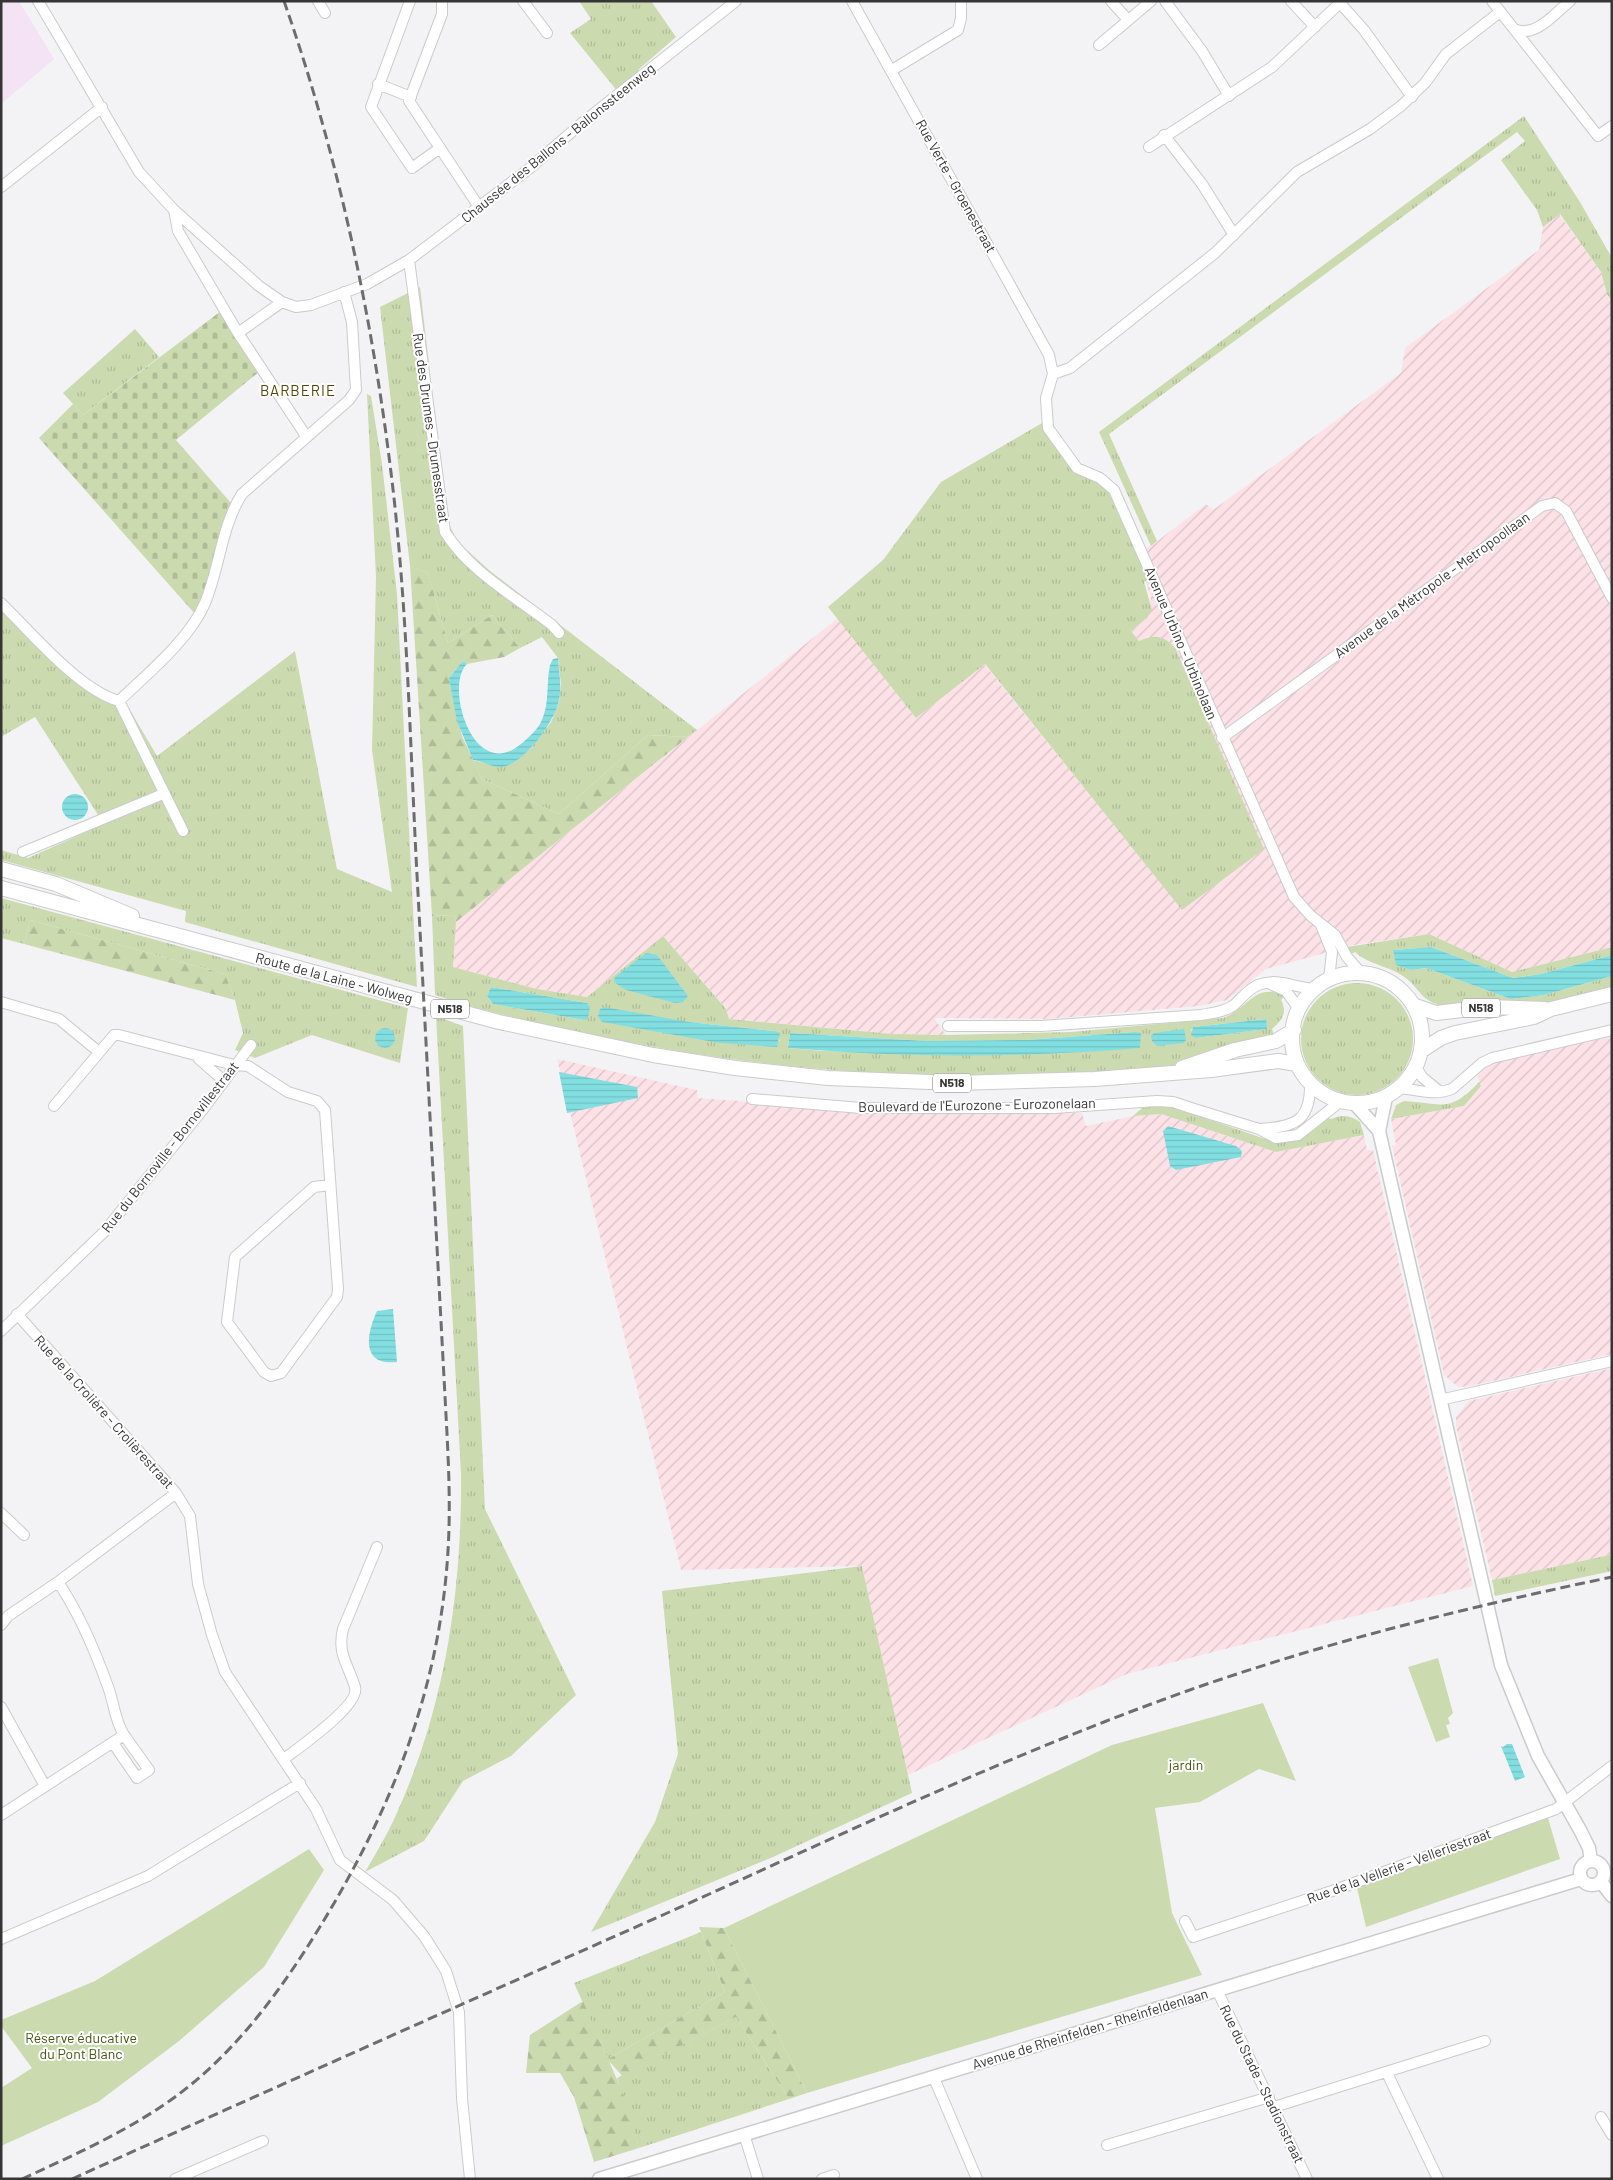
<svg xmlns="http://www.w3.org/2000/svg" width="1613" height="2180" viewBox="0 0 1613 2180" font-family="Barlow,sans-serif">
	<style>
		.industrial { fill: url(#industrial-furrows) }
		.education { fill: #f4e3f5 }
		.grass { fill: url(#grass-tufts); fill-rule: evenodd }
		.forest { fill: url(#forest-firs) }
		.cemetery { fill: url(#cemetery-stones) }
		.green { fill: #ccdab0 }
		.water { fill: url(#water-rules) }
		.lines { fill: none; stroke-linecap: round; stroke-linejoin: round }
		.minor-casing { stroke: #cacbcc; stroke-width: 12 }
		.major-casing { stroke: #cacbcc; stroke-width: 15 }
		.highway-casing { stroke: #cacbcc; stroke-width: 16 }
		.minor { stroke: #fff; stroke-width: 10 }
		.major { stroke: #fff; stroke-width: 12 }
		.highway { stroke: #fff; stroke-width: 14 }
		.rail { stroke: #6d6d6e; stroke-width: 3; stroke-dasharray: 10 5; stroke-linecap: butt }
		.labels { text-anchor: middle; stroke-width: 4; stroke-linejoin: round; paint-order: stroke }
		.shield { fill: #fff; stroke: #727272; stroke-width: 1 }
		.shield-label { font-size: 12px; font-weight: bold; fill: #353535 }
		.street-label { font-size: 14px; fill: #353535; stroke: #fff }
		.park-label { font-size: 14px; fill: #465711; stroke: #fff }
		.neighbourhood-label { font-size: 15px; letter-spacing: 1px; fill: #4d4806; stroke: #fff }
	</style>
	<defs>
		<pattern id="industrial-furrows" width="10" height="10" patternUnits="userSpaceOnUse" patternTransform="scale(1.25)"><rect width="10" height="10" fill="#fce2e7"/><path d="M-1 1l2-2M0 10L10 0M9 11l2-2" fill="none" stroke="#d9c2c7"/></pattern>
		<pattern id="grass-tufts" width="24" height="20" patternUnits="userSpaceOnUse" patternTransform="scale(1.25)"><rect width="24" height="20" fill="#ccdab0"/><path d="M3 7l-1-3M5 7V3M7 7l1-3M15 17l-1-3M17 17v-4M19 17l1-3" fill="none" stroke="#b0bc98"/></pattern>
		<pattern id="forest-firs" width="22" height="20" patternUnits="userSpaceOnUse" patternTransform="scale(1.25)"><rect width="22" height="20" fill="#ccdab0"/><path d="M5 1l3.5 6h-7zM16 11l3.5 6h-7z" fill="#b0bc98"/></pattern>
		<pattern id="cemetery-stones" width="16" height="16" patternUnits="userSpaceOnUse" patternTransform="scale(1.25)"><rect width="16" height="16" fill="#ccdab0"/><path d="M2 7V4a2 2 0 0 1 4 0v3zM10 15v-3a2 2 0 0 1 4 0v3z" fill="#b0bc98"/></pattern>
		<pattern id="water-rules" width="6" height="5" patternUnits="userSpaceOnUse" patternTransform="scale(1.25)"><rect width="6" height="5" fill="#82dfe1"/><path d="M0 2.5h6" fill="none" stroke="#71c0c2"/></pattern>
	</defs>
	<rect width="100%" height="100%" fill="#f3f3f5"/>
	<!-- industrial -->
	<path class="industrial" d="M1559,214l42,58 6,22 5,7v646l-100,25 -83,-38 -75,11 -88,24 -39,31 -28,6 -151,13 -114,-1 12,17 -54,-1 -163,-15 -3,-10 -63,-73 -76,61 -50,-8 -84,-22 3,-45 382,-304 78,100 68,-54 198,245 -33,-273 -10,5 -8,-10 16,-13 4,-19 -15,-51h10l5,-2 55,-42 7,6 188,-137 4,-25 134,-98 4,-23z
		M1612,1035v319l-142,32 -12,1 -14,-12 -52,-229 4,-1 -5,-26 73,-13 17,-20 -4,-11 6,-6 11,-6z
		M557,1059l140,31 1,8 218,16 166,-1 4,13 47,-10 28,-2 115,38 88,-17 3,15h6l100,436 -346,88 -219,101 -46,-209 -181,4z
		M1612,1368l-2,187 -118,25 -36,-154v-9l13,-16z"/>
	<!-- education -->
	<path class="education" d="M1,1h18l35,58 -53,45z"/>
	<!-- grass -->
	<path class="grass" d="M579,1h72l25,36 -38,33 7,9 -22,19 -53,-65 21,-14z
		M1524,116l56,86 32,56v43l-5,-7 -6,-22 -41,-58 -17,13 -6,-17 -36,-50 24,-19 -8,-9 -408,302 48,107 -6,5 -52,-114z
		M420,287l27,233 10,21 33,30 207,159 -9,7 -40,-2 -89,79 -77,-35 -9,-19 26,7 15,-6 17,-13 20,-26 8,-20 2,-18 -3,-26 -16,-21 -22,11 -28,-33 -44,28 -20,-70 -18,-7 -30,-259z
		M135,329l24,28 -76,58 -20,-22z
		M367,394l4,2 11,68 15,130 20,393 -232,-65 1,-11 -185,-51v-10l27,8 76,-34 -69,-107 -34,20v-140l69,69 57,39 30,51 138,-105 42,218 55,23 -20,-142 4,-173z
		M1042,423l32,50 27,10 8,6 41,89 -6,4 8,28 -5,8 -16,13 8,10c15,-7 25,-6 36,7l89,201 -82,61 -197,-246 -69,54 -88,-111 55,-47 58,-78z
		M1,898l407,110 -8,55 -88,-28 -57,23 -20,-8 8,-17 -8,-33 -10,-26 -195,-54 -6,24 -23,-6z
		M454,915l2,7 -3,45 84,22 50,8 76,-61 63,73 3,10 163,15 54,1 125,-3 152,-14c25,-9 32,-37 62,-22l-4,4c7,13 1,20 -9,29l2,6c-37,11 -74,26 -111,32 -42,7 -86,7 -128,8 -155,5 -308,-10 -459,-44 -47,-10 -95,-20 -141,-36l-3,-79zM491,987l96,16 -3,17 -91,-16 -6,-8zM1265,1019l1,10 -70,9 -5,-8 3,-3zM689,1022l85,9 6,10zM1135,1032l-179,23 -133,-4 -35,-3 2,-15 136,8 100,-1z
		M1429,934l83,38 100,-25v8l-71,19 -28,4 -82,-31 -38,3 4,15 14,5 15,-2 85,31 33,-4 68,-19v12l-61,15 -113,7 -1,-6c-15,-4 -18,-15 -30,-25 -15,-13 -37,-13 -52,-27l-5,3 -3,-8z
		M1301 1039a56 56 0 1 1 112 0a56 56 0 1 1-112 0Z
		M436,1016l27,10 22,483 91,186 -65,61 -48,25 -39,60 -59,31c11,-19 22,-37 31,-57 49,-108 66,-223 65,-341z
		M1479,1082l2,4 -17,20 -73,13 5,-14 8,-4c38,2 45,13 75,-19z
		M1156,1106h14l98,34c26,3 40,-5 59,-23l4,2c11,-5 20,-4 29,3l4,13 -88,17 -115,-38 -28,2 9,-8z
		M1610,1555l2,16 -117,25 -3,-16z
		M862,1566l50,227 -139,64 -182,75 64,-110 23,-68 -16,-163z
		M701,1932l24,60 -117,67 -34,-76z
		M736,2017l53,82 -150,49 -22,-70z"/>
	<!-- forest -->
	<path class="forest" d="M410,566l18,7 20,70 44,-28 28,33 -16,9 -37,7 -4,-3 -14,17 13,58 20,43 77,35 89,-79 40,2 -232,185 -2,-7 -22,1z
		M30,920l195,54 10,26 -211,-56z
		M699,1927l25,1 83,165 -18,6 -53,-82 -114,59 -13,-15 13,30 17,57 -45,14 -20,-65 -14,-24h-34l4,-38 53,-34 25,58 117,-67z"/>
	<!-- cemetery -->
	<path class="cemetery" d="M221,311l39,60 -84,69 55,63 -29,104 -7,7 -156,-176 34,-34 10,11z"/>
	<!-- green -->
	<path class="green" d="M1438,1658l15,55 -5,5 2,6 -4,1 4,12 -14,5 -28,-75z
		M1263,1703l33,78 -37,-12 -59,33 -45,6 17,105 30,62 -395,118 -83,-165 388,-183z
		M1548,1818l12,41 -194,68 -9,-39z
		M309,1849l15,21 -60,97 -85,74 -81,61 -97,44v-58l31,-20 -31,-42v-6l94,-39z"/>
	<!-- water -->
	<path class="water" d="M558,658c1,15 4,28 1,42 -3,20 -37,68 -60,67 -6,0 -18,-6 -26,-7l-16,-39 -8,-43 14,-17 4,3c-23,21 6,120 54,80 7,-6 16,-14 20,-22 9,-18 5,-39 9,-57l3,-6z
		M62 807a13 13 0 1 1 26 0a13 13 0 1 1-26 0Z
		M1431,947l82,31 28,-4 71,-19v21l-68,19 -33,4 -85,-31 -15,2 -15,-5 -3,-15z
		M646,953l11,2 31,41 -5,6 -8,1 -49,-13 -12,-8 1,-5z
		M491,987l96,16 3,4 -2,11 -4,2 -91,-16 -6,-8z
		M604,1007l85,15 85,9 6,2 -3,14 -57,-4 -118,-21 -4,-6 2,-7z
		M1266,1019l1,10 -71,9 -5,-3 2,-8z
		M375 1038a10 10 0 1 1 20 0a10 10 0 1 1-20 0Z
		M1184,1029l2,11 -2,3 -27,3 -5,-5 -1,-5 3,-3z
		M1135,1032l6,1 -1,15c-116,10 -235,10 -352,0l2,-15 136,8 100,-1z
		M559,1072l78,15 1,11 -71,15z
		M1168,1126l68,20 6,5 -1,6 -65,13 -6,-4 -7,-35z
		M393,1309l4,53c-36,4 -31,-27 -20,-51z
		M1507,1744h5l13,33 -10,4 -14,-35 2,1z"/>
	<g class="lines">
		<!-- minor casing -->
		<g class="minor-casing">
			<path id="minor" d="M38,1l101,171 35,38 85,76 23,16 14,5 15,-2 56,-21 42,-24 121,-92 52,-45 154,-122
				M318,1l7,12
				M410,1l-39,106 41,61 28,-20
				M442,1v13l-33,87 70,106
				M523,1l24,32
				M852,1l197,354 4,19 -7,24 2,30 29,40 23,10 14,12 180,407 17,19 24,19 12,22 14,16
				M1111,1l17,19
				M1165,1l37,50 27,45
				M1291,1l24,26
				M1492,1l106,135 14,-10
				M1340,3l24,27 48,67
				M1514,29c21,10 41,-16 56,-28
				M1099,45l52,-44
				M892,70l66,-40 3,-12v-17
				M378,84l33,13
				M1164,135l38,49 32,51
				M1149,147l123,-80 70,-66
				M1,187l101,-80
				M174,210l4,21 60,102 68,103
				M409,260l36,272c25,40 71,65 107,93l7,8
				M238,333l44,-31
				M1053,374l17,-6 145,-115 82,-81 73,-43 31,-23 24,-23 21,-29 54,-42
				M1,603c31,30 78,87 118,98l64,130
				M119,701c28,-27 71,-62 86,-98 15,-36 16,-76 37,-109l107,-94 7,-10 -4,-68 -8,-30
				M1222,738l320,-232 13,-3 11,8 46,87
				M23,852l140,-58
				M1321,925l11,27 -3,28
				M1268,983l18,8 13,18
				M1,1002l58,17 40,33
				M948,1026h93l160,-11c11,-2 24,-3 33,-10 8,-7 14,-16 24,-20 20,-8 37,3 57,4
				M199,1059l25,22
				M1416,1067l6,10 17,14
				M1400,1088c18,2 34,8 52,1l30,-26 10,-5 120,-28
				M752,1099l109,9h193l103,-7 16,1 18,6 68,21 17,9 22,-3 43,-34
				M54,1106l60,-71h5l115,30 14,1 40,26 29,9 8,9 13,179 -1,8 -56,76 -10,3 -7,-4 -37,-50 8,-65 79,-70 16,-2
				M1259,1129c35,-2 52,-7 51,-46
				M17,1314l159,179 14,23 8,68 14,51 13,37 91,137 24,51 53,40 31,36 22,35 13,41 3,86 8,81
				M1,1331l103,-99 100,-124 47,-63
				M1440,1400l172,-39
				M1,1513l23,22
				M1,1625l7,-9 50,-34 118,-89
				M1,1707l44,79
				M113,1743l24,35 12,-8 -25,-35
				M284,1759c14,-11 77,-54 71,-72 -7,-23 -18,-33 -12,-58l34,-82
				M1,1815l123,-80c-10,-16 -10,-34 -17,-51 -13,-36 -28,-71 -49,-102
				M1185,1921l8,16 142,-47 221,-81 56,-43
				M1,1939l147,-63 152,-93
				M1217,1990l90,189
				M1387,2073l51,106
				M934,2078l43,101
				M1274,2107l211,-66
				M1601,2117l11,18
				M744,2134l14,45
				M1107,2145l162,-48
				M175,2179l88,-38
				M822,2179l12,-4"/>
		</g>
		<!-- major casing -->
		<g class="major-casing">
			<path id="major" d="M1355,1104l24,27 122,534 37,91 42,74 9,18 2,13
				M1379,1131l7,-34
				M1580 1873a12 12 0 1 1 24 0a12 12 0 1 1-24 0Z
				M1601,1882l11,14
				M599,2179l982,-300"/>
		</g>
		<!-- highway casing -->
		<g class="highway-casing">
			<path id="highway" d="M1,869l55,15 76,32
				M1,888l498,134 154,33 82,13 93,10 127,5 140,-4 116,-9 67,-9 19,3
				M1292 1038a65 65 0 1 1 130 0a65 65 0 1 1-130 0Z
				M1413,1005l23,8 52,-6 57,2
				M1421,1051l20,-13 14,-5 79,-16 17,-8 61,-15
				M1182,1068l53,-18 41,-9 18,-11"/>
		</g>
		<!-- minor -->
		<use href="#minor" class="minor"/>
		<!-- major -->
		<use href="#major" class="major"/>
		<!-- highway -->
		<use href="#highway" class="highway"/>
		<!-- rail -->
		<path class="rail" d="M22,2179c52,-24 106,-48 153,-82 60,-44 104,-104 143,-167 77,-125 127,-254 131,-402 1,-38 -1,-76 -3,-113 -10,-187 -20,-373 -30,-559 -6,-119 -9,-240 -22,-358 -19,-169 -54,-337 -110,-497
			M72,2179c197,-89 395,-177 593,-265 165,-74 328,-152 497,-214 147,-54 297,-91 450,-123"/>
	</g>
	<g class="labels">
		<!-- shield labels -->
		<g class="shield">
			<rect x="1462" y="998.5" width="38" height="19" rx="4"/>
			<rect x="431" y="999.5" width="38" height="19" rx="4"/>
			<rect x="933" y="1073.5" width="38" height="19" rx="4"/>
		</g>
		<g class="shield-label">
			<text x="1481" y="1012">N518</text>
			<text x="450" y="1013">N518</text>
			<text x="952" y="1087">N518</text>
		</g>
		<!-- street labels -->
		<g class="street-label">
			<text transform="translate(558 143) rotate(-39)" y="5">Chaussée des Ballons - Ballonssteenweg</text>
			<text transform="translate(956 186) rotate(61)" y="5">Rue Verte - Groenestraat</text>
			<text transform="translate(431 428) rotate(82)" y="5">Rue des Drumes - Drumesstraat</text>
			<text transform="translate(1432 585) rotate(-36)" y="5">Avenue de la Métropole - Metropoollaan</text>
			<text transform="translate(1181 643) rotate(67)" y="5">Avenue Urbino - Urbinolaan</text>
			<text transform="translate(334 978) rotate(15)" y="5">Route de la Laine - Wolweg</text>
			<text transform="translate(977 1105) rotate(-1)" y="5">Boulevard de l'Eurozone - Eurozonelaan</text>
			<text transform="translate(170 1147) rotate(-52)" y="5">Rue du Bornoville - Bornovillestraat</text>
			<text transform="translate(104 1412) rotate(48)" y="5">Rue de la Crolière - Crolièrestraat</text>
			<text transform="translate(1399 1866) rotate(-20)" y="5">Rue de la Vellerie - Velleriestraat</text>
			<text transform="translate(1090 2029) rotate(-17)" y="5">Avenue de Rheinfelden - Rheinfeldenlaan</text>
			<text transform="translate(1262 2084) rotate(64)" y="5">Rue du Stade - Stadionstraat</text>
		</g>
		<!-- park labels -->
		<g class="park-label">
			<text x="1186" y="1770">jardin</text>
			<text x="81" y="2043">Réserve éducative<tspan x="81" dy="16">du Pont Blanc</tspan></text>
		</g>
		<!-- neighbourhood labels -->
		<g class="neighbourhood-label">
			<text x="298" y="396">BARBERIE</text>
		</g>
	</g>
	<!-- border -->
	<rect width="1613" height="2180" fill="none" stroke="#353535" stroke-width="5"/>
</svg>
